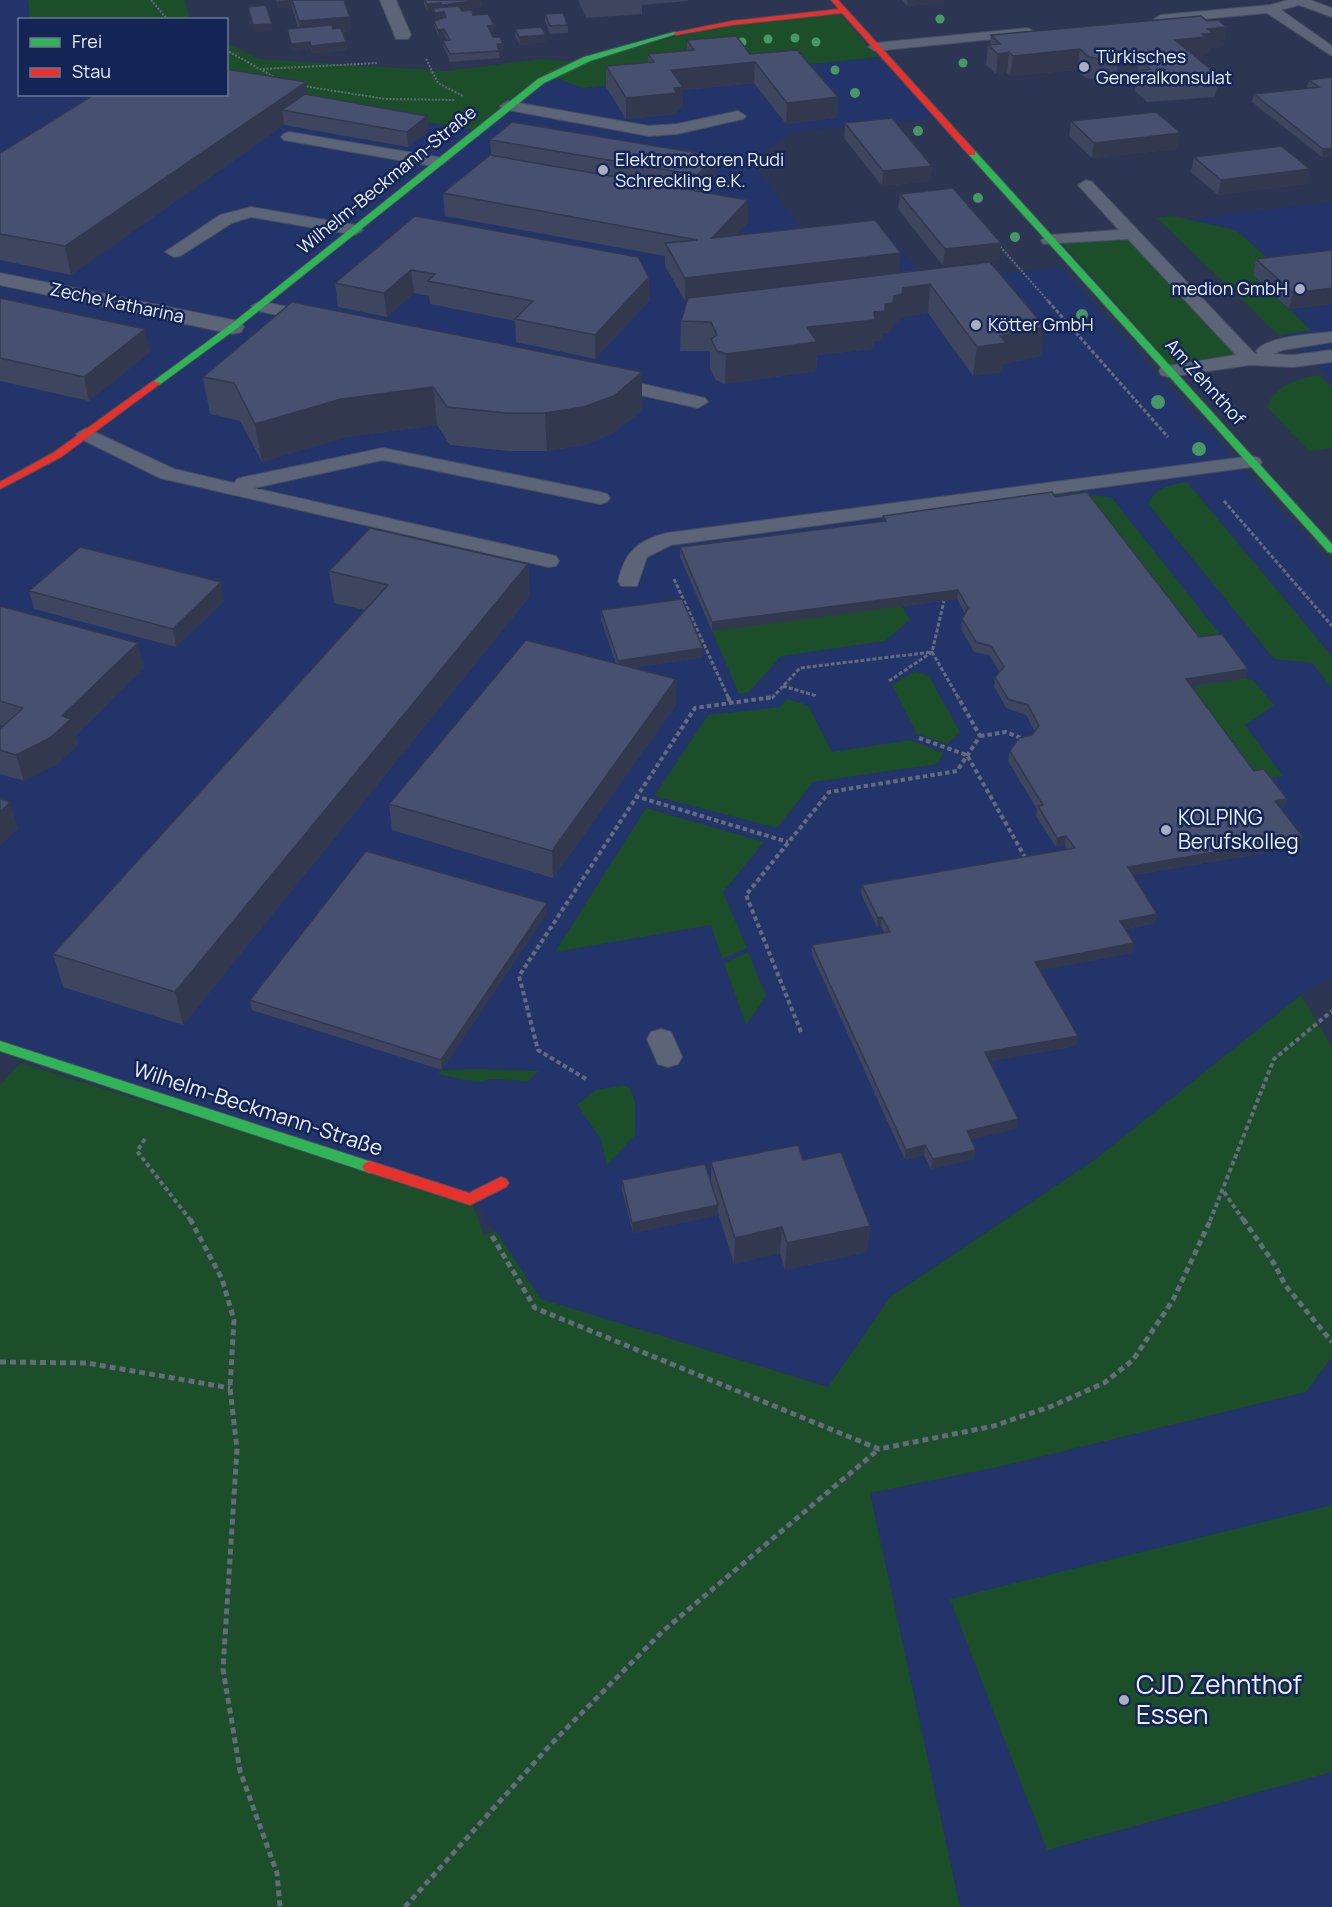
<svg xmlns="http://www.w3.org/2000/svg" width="1332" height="1907" viewBox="0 0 1332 1907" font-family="Manrope,sans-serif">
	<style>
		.built { fill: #223469 }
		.green { fill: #1b4e29 }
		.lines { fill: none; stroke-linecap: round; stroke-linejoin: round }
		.lane-casing { stroke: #474e61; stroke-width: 2 }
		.street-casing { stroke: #474e61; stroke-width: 2 }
		.fast-casing { stroke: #474e61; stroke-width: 2 }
		.jam-casing { stroke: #474e61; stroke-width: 2 }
		.path-far3 { stroke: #636b7d; stroke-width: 2; stroke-dasharray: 2 1.5; stroke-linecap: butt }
		.path-far2 { stroke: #636b7d; stroke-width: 3; stroke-dasharray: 4 2; stroke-linecap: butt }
		.path-far1 { stroke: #636b7d; stroke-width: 4; stroke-dasharray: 4.5 3; stroke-linecap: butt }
		.path { stroke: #636b7d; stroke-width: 5; stroke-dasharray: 6 4; stroke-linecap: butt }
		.lane { fill: #5c6478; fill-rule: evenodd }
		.street { fill: #5c6478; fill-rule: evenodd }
		.fast { fill: #30b455; fill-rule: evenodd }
		.jam { fill: #e5322d; fill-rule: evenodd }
		.tree { fill: #479865 }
		.wall { fill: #3d455f }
		.shaded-wall { fill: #32384e }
		.building { fill: #47506f; stroke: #32384e; stroke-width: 1.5 }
		.poi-dot { fill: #a8afc1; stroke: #142455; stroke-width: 2 }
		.labels { text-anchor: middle; stroke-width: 5; stroke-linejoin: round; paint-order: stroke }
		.far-poi-label { font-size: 18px; fill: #eaf0fd; stroke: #142455; text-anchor: start }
		.far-street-label { font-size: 18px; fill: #eaf0fd; stroke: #142455 }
		.poi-label { font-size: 21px; fill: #eaf0fd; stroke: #142455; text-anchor: start }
		.street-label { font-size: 21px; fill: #eaf0fd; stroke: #142455 }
		.near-poi-label { font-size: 26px; fill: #eaf0fd; stroke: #142455; text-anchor: start }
	</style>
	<rect width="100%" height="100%" fill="#2c3652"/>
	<!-- built -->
	<path class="built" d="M0,0h28l2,19 -10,1v74h206l1,-3 249,39 -228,185 -248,170z
		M878,57l57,61 -144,14 -22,16 -15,16 57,79 78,-9 37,48 134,-15 272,299v411l-31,18 -204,163 -207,139 -61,90 -288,-88 -66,-98 -475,-160v-553l58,-32 494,-380 30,12z
		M1332,202v178l-162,-159z
		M1332,1357v550h-372l-90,-414 137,-28 299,-73z"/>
	<!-- green -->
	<path class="green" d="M28,0h157l4,19h-159z
		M839,13l39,44 -296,31 -30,-12 45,-19 111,-29z
		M226,43l33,16 188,12 94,-12 37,3 -102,68 -249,-39z
		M1173,216l63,14 46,41 -29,4 58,55 -33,5 -121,-117z
		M1126,236l118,122 -71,10 -111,-125z
		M1319,375l13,13v60l-23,3 -42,-44c7,-21 32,-29 52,-32z
		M1187,482l145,174v32l-20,-25 -38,-4 -126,-155c8,-17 21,-19 39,-22z
		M1079,492l33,6 115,145 -30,4 -148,-151z
		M902,606l8,14 -25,21 -104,15 -32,36 -10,2 -27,-63z
		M915,671l14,5 31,56 -13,12 -30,-10 -25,-49z
		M1246,678l8,3 20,24 -29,20 38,51 -32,4 -67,-92z
		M787,699l21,6 24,47 78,-12 34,13 -7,11 -124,18 -36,46 -123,-32 54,-81 72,-8z
		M646,808l118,34 -41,50 24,56 -25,11 -11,-34 -156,27z
		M748,952l18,44 -20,29 -22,-62z
		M1301,995l31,53v309l-26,35 -299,73 -137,28 90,414h-960v-822l20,-22 452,140 12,32 12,-4 45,68 287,88 62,-90 207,-139z
		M481,1069l58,2 -11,10 -37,-2 -14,3 -39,-8 4,-4z
		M623,1085l8,4 4,14v32l-28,30 -6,-26 -24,-34 19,-15z
		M1332,1505v267l-285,78 -97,-251z"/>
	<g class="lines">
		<!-- lane casing -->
		<g class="lane-casing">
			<path id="lane" d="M1288,0h22l22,8v9l-33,-12 -18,5 51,36v10l-65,-43 -106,10 -7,-4 7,-4 109,-10z
				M1028,28l7,4 -2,3 -158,16 -7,-4 7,-4z
				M508,101l141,25 28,-2 61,-13 8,5 -3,3 -66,15 -28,2 -146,-27 -3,-3z
				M289,132l149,25 8,5 -8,5 -154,-27 -3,-3 3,-3z
				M1086,180l6,2 163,172h3l-2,-3c11,-15 58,-17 76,-19v10l-49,8 -10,4 20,1 39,-5v12l-39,5 -43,-2 -82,12 -7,-2 -2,-4 2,-4 75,-12 -108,-116 -85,5 -2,-4 8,-5 70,-5 -41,-45z
				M251,207l104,18 8,5 -8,5 -104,-18 -19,6 -52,33 -6,1 -9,-5 55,-37z
				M260,301l64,14 3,4 -9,5 -64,-14 -3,-4z
				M607,376l98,22 3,4 -10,6 -98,-22 -2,-4z
				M86,428l88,41 60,14 3,-4 7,-2 139,-29 217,44 7,2 3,4 -3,4 -7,2 -217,-44 -129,28 302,68 3,5 -3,5 -8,1 -388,-89 -81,-40 -3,-4z
				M1252,456l7,2 3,4 -3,4 -588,79 -24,12 -10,29h-16l-3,-5c7,-29 20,-41 49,-48z
				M661,1029l10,3 11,25 -4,7 -10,3 -10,-3 -11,-25 4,-7z"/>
		</g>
		<!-- street casing -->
		<g class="street-casing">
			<path id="street" d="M380,0h16l15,35 -3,4h-12z
				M0,273l233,47 8,2 3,5 -3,5 -8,2 -233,-49z"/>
		</g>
		<!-- fast casing -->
		<g class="fast-casing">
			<path id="fast" d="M674,32l5,1 -89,28 -46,22 -308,246 -77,56 -8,-2 79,-58 308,-246 46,-22z
				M969,151h6l357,393v9l-4,-1 -359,-397z
				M0,1041l375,122 3,4 -3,4 -5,2 -370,-122z"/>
		</g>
		<!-- jam casing -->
		<g class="jam-casing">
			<path id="jam" d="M831,0h7l137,151v4h-6l-127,-142 -110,12 -56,10 -3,-2 59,-12 107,-12z
				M153,381l8,2 -100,74 -61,32v-7l53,-29z
				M370,1161l99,32 32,-16 5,2 3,4 -3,4 -36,18 -105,-34 -3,-4 3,-4z"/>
		</g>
		<!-- path-far3 -->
		<path class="path-far3" d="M151,0l17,20
			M226,50l52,29
			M426,59l12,24 25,13
			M263,69l115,-6
			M303,86l83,13 70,1
			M998,244l51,58"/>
		<!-- path-far2 -->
		<path class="path-far2" d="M1048,301l120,136
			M1224,501l108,125
			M674,579l55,120
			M889,681l43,-29 12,-51
			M783,686l34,10
			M766,699l6,-1 28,-30 132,-16 27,47"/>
		<!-- path-far1 -->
		<path class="path-far1" d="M728,697l3,7
			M980,736l26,-4 20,8
			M919,738l48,17 59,104
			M635,796l153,46
			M801,1032l-55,-137 83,-103 128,-21 23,-35 -22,-39
			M586,1079l-48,-29 -19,-74 176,-268 78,-11
			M145,1139l-8,12 54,70
			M1224,1192l20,29
			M1210,1221l64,-162 58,-48"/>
		<!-- path -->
		<path class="path" d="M190,1219l32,60 12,41 -4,68 7,61 -14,220 17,102 37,102 3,34
			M1243,1219l32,46 10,20 47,57
			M492,1236l43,72 344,141 115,-23 58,-20 52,-23 29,-23 40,-60 38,-81
			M0,1362l87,1 143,25
			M405,1907l147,-164 111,-112 216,-182"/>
		<!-- lane -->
		<use href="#lane" class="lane"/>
		<!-- street -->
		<use href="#street" class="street"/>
		<!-- fast -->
		<use href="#fast" class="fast"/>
		<!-- jam -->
		<use href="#jam" class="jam"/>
	</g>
	<!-- trees -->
	<g class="tree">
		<circle cx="940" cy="19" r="4.5"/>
		<circle cx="795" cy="38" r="4.5"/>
		<circle cx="768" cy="39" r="4.5"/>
		<circle cx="742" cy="42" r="4.5"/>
		<circle cx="816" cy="42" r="4.5"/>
		<circle cx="963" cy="63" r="4.5"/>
		<circle cx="835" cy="70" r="4.5"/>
		<circle cx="855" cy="93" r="5"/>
		<circle cx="918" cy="131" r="5"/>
		<circle cx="978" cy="198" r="5"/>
		<circle cx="1015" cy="237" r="5"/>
		<circle cx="1082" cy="315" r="6"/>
		<circle cx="1158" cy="402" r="7"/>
		<circle cx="1199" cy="449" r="7"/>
	</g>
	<!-- wall -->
	<path class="wall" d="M276,0h68l6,17 1,14 -9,1 5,18 -35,3 -1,-4 -19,2 -5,-22 11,-1 -6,-21 -13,1z
		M424,0h57l1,7 -21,3 33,15v7l-3,1 2,4 10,7v7h-4l1,7 -50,4 -6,-14 -1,-7 4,-1 -2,-3h-6l-4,-9 -1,-7 4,-1h-2l-2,-9h-7l-3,-7z
		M578,0h110v1l-46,4v9l-56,4z
		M902,0h43v3l-38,3z
		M545,14l23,11v8l-18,1 -5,-13z
		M1227,27l-4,20 -13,1 -1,5 -6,1 -1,4h-5l22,18 -4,21 -68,5 -12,-11 1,-10 -21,1 -29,-4 -9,-8 -67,6 -3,-3 -11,1 -10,-9 2,-20 2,-1 1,-9z
		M515,29l31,6v7l-26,3 -5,-9z
		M687,40l63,14 88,43 -1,21 -51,6 -32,-41 -71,7v18l-6,1v5l-51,5 -20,-32v-21l42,-4v-8l39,-4z
		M1332,77v79l-10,1 -70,-55 2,-8 54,-6 -1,-1 2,-7z
		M306,82l1,13 120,21 1,15 -20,16 -124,-22 -213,150 -71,-15v-107z
		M1071,121l107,28 -86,9 -23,-22z
		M845,123l87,43 -2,15 -48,5 -38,-48z
		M490,140l226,38 -14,14 46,8v22l-13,14 164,37 91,-11 51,94 -38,8 -1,8 -29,4 -45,-63 -27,4 -2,6 -7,2 -1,7 -8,1 -1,7 -9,1 -1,8 -55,6 -1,16 -91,13 -9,-4 -6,-11v-18h-30l1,-30 6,-20h-2l-20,-35v-10l-220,-40 -2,-23 48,-38z
		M1194,157l116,12 -4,15 -88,11 -27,-23z
		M900,194l101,49 -2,16 -56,7 -45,-57z
		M415,216l235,84 -55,59 -79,-17 -1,-21 -85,-17 -1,-8 -15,-3 -27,24 -49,-10 -3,-24z
		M1332,250v54l-43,5 -36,-34 3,-16z
		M0,298l150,54 -61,49 -89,-20z
		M292,302l350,108 -28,23 -30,12 -37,6h-39l-58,-6 -13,-20 -91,12 -84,25 -22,-41 -30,-7 -7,-37z
		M1055,497l144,140 49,32 -2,9 -54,9 62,84 30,37 -3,1 22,28 -3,10 -167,28 24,39 -2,9 -29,6 6,24 -92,17 38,66 -2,10 -86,15 28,58 -2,10 -45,10 3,20 -43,10 -7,-14 -19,5 -93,-205v-10l72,-12 -3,-7 -4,1 -16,-33 1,-9 205,-35 -2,-5 -9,2 -20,-31 1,-7 -29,-48 2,-10 22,-16 3,-3 -9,-17 -20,-7 -12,-22 1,-9 5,-5 -11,-17 -15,-3 -13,-23 1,-10 3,-5 -8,-15 -245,32 -32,-74v-10l203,-26v-5z
		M528,564l2,32 -347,429 -120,-38 -10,-33 312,-344 -31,-7 -5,-32z
		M29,591l195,10 -48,46 -142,-38z
		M0,606l144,62 -69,68 3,9 -21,19 -33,17 -24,-7v-45l3,-3 -3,-1z
		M601,610l102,38v9l-70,11 43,11v26l-123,173 -161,-48 -3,-26 227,-140 -15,-44z
		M547,903v10l-105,157 -190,-60 -2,-10z
		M803,1160l67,66 -3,26 -82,18 -5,-17 -46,11 -16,-51v2l-85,18 -11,-43v-10l89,1v-19z"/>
	<!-- shaded-wall -->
	<path class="shaded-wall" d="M291,0l1,7 -13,1 -1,-7z
		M481,0l1,7 -38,5 1,7 -9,1 -1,-7 7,-1v-7z
		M908,0h37v3l-38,3z
		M441,3v7l-8,-2 1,3h-7v-7z
		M350,17l1,14 -50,4 -2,-14z
		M272,24l1,7 -19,2 -1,-8z
		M494,25v7l-6,1v-7z
		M1227,27l-4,20 -13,1 -1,5 -6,1 -1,4 -30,3 3,-21 27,-6 6,-5z
		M444,29l1,8h-6l-1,-7z
		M546,35v7l-26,3 -1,-8z
		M310,42l1,7 -19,2 -1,-7z
		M346,42l1,8 -35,3 -1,-7z
		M497,44h6v7h-4z
		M1080,49l-3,21 -67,6 3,-20z
		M1009,52l-2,21 -11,1 2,-20z
		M1139,60l-3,21 -21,1 3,-20z
		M755,62l-1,21 -71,7v18l-6,1v5l-51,5v-21l45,-28z
		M306,82l3,26 -27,2 2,15 -213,150 -6,-29z
		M838,97l-1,21 -51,6 1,-21z
		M427,116l1,15 -20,16 -1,-15z
		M1181,133l-3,16 -86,9 2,-15z
		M1332,148v8l-10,1 1,-8z
		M716,156v22l-19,19v-22z
		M932,166l-2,15 -48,5 1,-15z
		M1310,169l-4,15 -88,11 3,-15z
		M748,200v22l-36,39v-23z
		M1001,243l-2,16 -56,7 2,-17z
		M901,253l-2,23 -214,25v-23z
		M411,270l3,23 -27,24 -3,-24z
		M649,277l1,23 -55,59v-24z
		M930,284l-2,29 -27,4 -2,6 -7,2 -1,7 -8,1 -1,7 -9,1 -1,8 -55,6 -1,16 -91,13 1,-30 81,-27 67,-15 29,-24z
		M1332,288v16l-43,5 4,-16z
		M1045,327l-4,29 -38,8 -1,8 -29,4 4,-29 23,-11z
		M145,329l5,23 -61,49 -5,-24z
		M642,372v38l-28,23 -30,12 -37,6 -2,-38z
		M433,387l4,38 -91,12 -84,25 -7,-38 86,-25z
		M528,564l2,32 -347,429 -8,-33z
		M221,582l3,19 -48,46 -3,-18z
		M958,590l-1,9 -245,32v-9z
		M138,643l6,25 -69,68 3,9 -21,19 -33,17 -8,-26 46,-39z
		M703,648v9l-85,13v-9z
		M1248,669l-2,9 -62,10 2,-9z
		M676,679v26l-123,173 -1,-27z
		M1287,799l-3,9 -12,2 3,-9z
		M10,802l8,26 -18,18v-34z
		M1066,836l-1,9 -9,2 1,-9z
		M1303,837l-3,10 -174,29 2,-9z
		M547,903v10l-105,157 -1,-10z
		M1157,914l-2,9 -37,7 2,-9z
		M882,917l-1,9 -4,1 1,-9z
		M1134,943l-2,10 -99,19 2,-10z
		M1078,1036l-2,10 -92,16 1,-10z
		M1018,1119l-2,10 -51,12 2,-10z
		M925,1145l-1,10 -19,5 1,-10z
		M976,1150l-2,9 -43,10 2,-10z
		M718,1205v10l-85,18 -1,-10z
		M870,1226l-3,26 -82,18 2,-27z
		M782,1227l-2,26 -46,11 1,-26z"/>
	<!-- building -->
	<path class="building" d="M292,0h52l6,17 -51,4z
		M425,0h55l-38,5 -1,-2 -14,1z
		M266,5l6,19 -19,1 -5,-18z
		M459,6l3,5 10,-1 1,5 15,-1 6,11 -6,1 5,11h7l3,7h-6l2,7 -49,3 -7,-13 7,-1 -6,-11 -6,1 -4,-9 12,-4 -2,-5 -9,1 -2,-5z
		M563,13l5,12 -18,1 -5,-12z
		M1201,16l6,5 11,-1 9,7 -19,2 5,4 -11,1 4,3 -31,3 44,36 -68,5 -13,-10 12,-2 -11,-9 -21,2 -29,-5 -9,-8 -67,7 -4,-4 -11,2 -10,-9 12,-1 -9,-9z
		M332,25l1,4 8,-1 5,14 -35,4 -1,-4 -19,2 -4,-15z
		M541,27l5,8 -27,2 -4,-8z
		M736,36l14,18 47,-4 41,47 -51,6 -32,-41 -84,8 12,17 -9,1 3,5 -51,5 -20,-32 48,-4 -6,-8 46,-4 -7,-10z
		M226,69l80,13 -241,164 -65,-12v-81l95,-59h131z
		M1332,77v71l-9,1 -69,-55 65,-7 -10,-7z
		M305,94l122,22 -20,16 -125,-22z
		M1156,112l25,21 -87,10 -23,-22z
		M892,118l40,48 -49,5 -38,-48z
		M512,122l204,34 -19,19 -207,-35z
		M1281,146l29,23 -89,11 -27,-23z
		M490,155l258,45 -36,38 163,-18 26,33 -216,25 -20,-35 32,-3 -254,-47z
		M953,188l48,55 -56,6 -45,-55z
		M415,216l223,41 11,20 -54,58 -80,-16 18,-18 -105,-20 7,-7 -24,-4 -27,23 -49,-10z
		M1332,250v38l-39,5 -37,-34z
		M990,262l55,65 -45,9 6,7 -29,4 -47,-63 -27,4 -1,6 -8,2 -1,7 -8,1v7l-11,1 1,8 -68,7 10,15 -91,12 -9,-3 -6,-12 6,-4 -6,-13 -30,-1 7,-23z
		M0,298l145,31 -61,48 -84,-19z
		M292,302l350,70 -28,24 -31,11 -38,6h-39l-59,-6 -14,-20 -92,12 -86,25 -21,-41 -31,-6z
		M1052,492l3,5 32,-5 112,145 23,-3 26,35 -62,10 68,92 10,-2 23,30 -12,2 28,36 -175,30 29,47 -37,7 14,22 -99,19 43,74 -93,16 33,67 -51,12 9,19 -43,9 -8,-14 -19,5 -94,-205 78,-13 -8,-15 -4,1 -16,-33 213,-37 -9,-12 -9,2 -19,-32 5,-1 -33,-54 9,-13 13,-3 7,-9 -11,-21 -20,-6 -13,-22 9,-10 -13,-21 -15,-4 -14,-23 6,-11 -10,-18 -246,32 -32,-75 206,-26 -3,-5z
		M370,528l158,36 -353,428 -122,-38 335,-369 -59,-14z
		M80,547l141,35 -48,47 -144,-38z
		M682,599l21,49 -85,13 -17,-51z
		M0,606l138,37 -76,73 9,3 -21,19 -34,17 -16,-5v-21l23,-21 -23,-7z
		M526,640l150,39 -124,172 -163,-47z
		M0,799l10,3 -10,10z
		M366,851l181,52 -106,157 -191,-60z
		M798,1145l5,15 38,-8 29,74 -83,17 -5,-16 -47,11 -24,-76z
		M705,1164l13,41 -86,18 -10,-43z"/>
	<!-- markers -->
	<g class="poi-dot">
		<circle cx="1084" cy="67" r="6"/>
		<circle cx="603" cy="170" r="6"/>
		<circle cx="1300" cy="289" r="6"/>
		<circle cx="976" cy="325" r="6"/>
		<circle cx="1166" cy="830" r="6"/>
		<circle cx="1124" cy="1700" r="6"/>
	</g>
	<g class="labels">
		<!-- far-poi labels -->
		<g class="far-poi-label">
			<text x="1096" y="63">Türkisches<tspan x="1096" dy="21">Generalkonsulat</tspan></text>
			<text x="615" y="166">Elektromotoren Rudi<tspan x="615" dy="21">Schreckling e.K.</tspan></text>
			<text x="1288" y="295" text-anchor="end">medion GmbH</text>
			<text x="988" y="331">Kötter GmbH</text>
		</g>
		<!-- far-street labels -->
		<g class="far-street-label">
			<text transform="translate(387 180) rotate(-39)" y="6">Wilhelm-Beckmann-Straße</text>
			<text transform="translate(117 303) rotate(12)" y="6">Zeche Katharina</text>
			<text transform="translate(1205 382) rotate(48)" y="6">Am Zehnthof</text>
		</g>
		<!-- poi labels -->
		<g class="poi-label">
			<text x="1178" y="825">KOLPING<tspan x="1178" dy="24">Berufskolleg</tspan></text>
		</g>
		<!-- street labels -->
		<g class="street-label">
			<text transform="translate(258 1109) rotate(18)" y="7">Wilhelm-Beckmann-Straße</text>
		</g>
		<!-- near-poi labels -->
		<g class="near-poi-label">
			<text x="1136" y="1694">CJD Zehnthof<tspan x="1136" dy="30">Essen</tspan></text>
		</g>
	</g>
	<!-- legend -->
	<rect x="18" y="18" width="210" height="78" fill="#142455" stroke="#6a7698" stroke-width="1.5"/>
	<rect x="30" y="38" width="30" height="9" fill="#30b455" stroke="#6a7698" stroke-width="1.5"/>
	<text x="72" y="48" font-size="18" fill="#eaf0fd">Frei</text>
	<rect x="30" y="68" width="30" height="9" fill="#e5322d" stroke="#6a7698" stroke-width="1.5"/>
	<text x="72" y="78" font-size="18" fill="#eaf0fd">Stau</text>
</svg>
